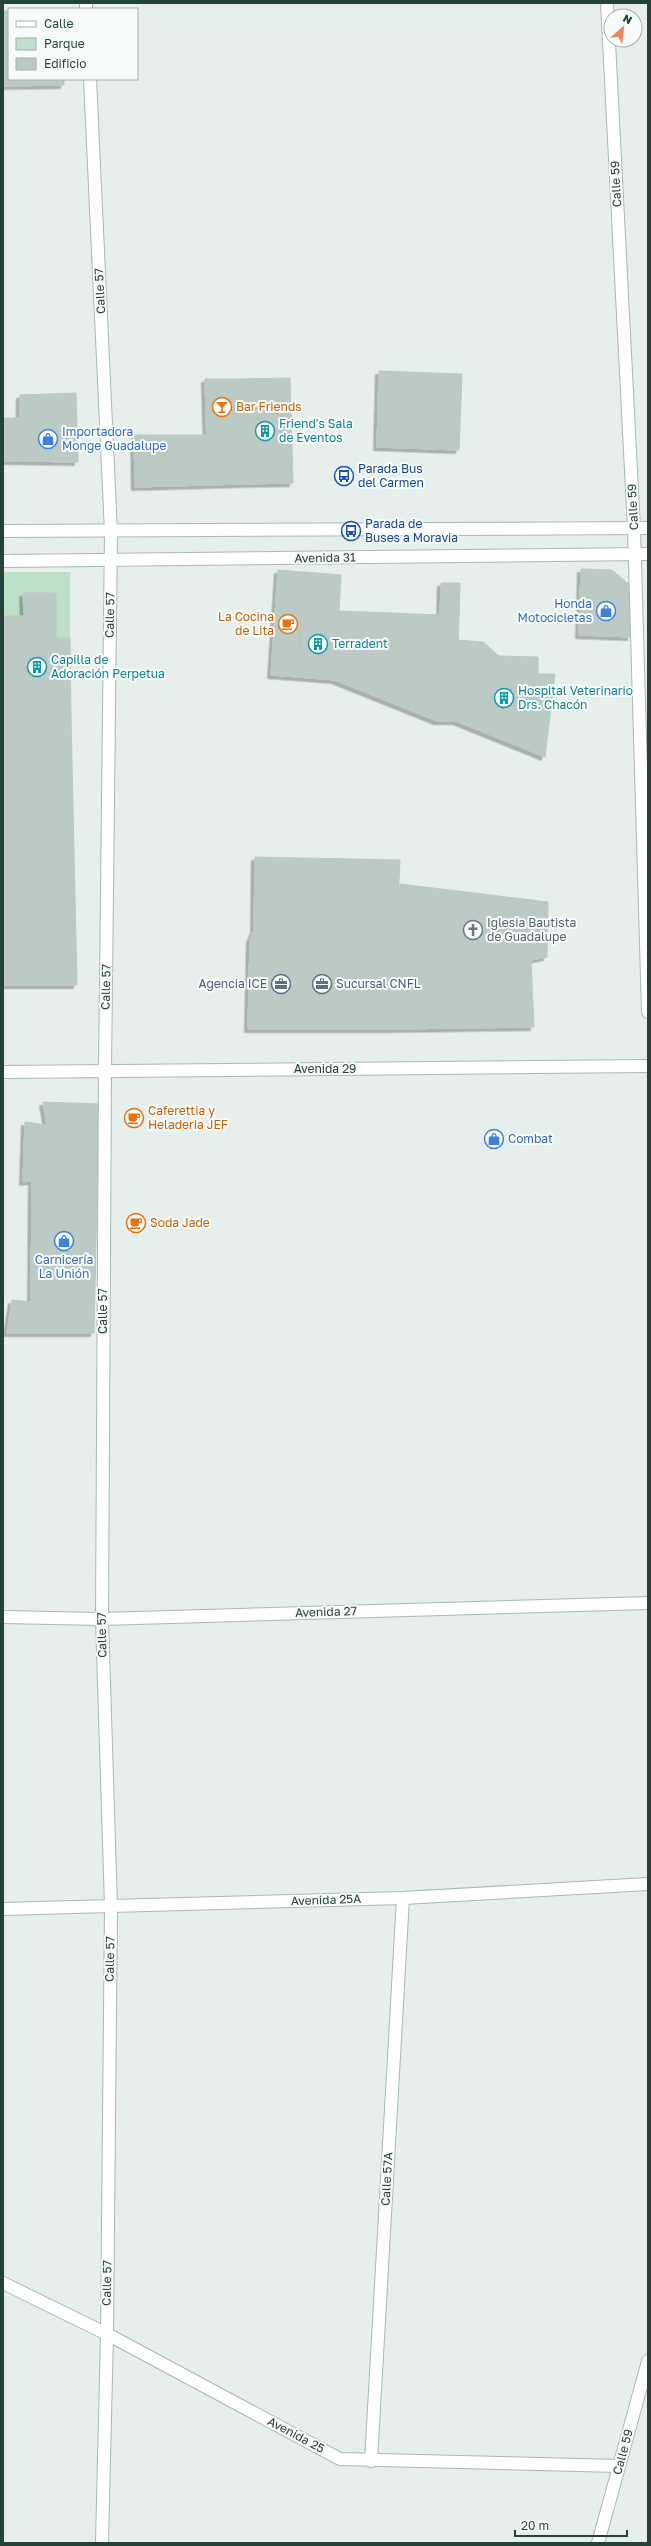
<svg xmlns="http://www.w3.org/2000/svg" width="651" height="2546" viewBox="0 0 651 2546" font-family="'Golos Text',sans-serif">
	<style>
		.green { fill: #bfe0c8 }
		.building { fill: #bbcac4; stroke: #b8c9c2; filter: url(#shadow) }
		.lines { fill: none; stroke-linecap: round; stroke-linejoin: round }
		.minor-casing { stroke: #a8b8b2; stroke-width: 14 }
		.secondary-casing { stroke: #a4bbb3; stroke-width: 14 }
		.minor { stroke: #fff; stroke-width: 12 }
		.secondary { stroke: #fff; stroke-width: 12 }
		.labels { text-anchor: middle; stroke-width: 4; stroke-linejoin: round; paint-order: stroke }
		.street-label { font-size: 12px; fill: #24423a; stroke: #f7fbf9 }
		.food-label { font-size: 12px; fill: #c56008; stroke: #f7fbf9; text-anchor: start }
		.culture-label { font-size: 12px; fill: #0d838f; stroke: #f7fbf9; text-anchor: start }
		.shop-label { font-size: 12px; fill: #366cbe; stroke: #f7fbf9; text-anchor: start }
		.transit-label { font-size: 12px; fill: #164399; stroke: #f7fbf9; text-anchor: start }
		.worship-label { font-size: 12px; fill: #5b616d; stroke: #f7fbf9; text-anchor: start }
		.service-label { font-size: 12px; fill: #4e5e75; stroke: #f7fbf9; text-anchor: end }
	</style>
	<defs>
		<filter id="shadow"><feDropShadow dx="-3.5" dy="3.5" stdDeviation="0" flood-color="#0004"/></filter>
	</defs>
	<rect width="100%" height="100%" fill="#e6efeb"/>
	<!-- green -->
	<path class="green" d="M3,572h67v66h-14v-45h-33l1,23h-21z"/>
	<!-- building -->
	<path class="building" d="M3,11h6v68h55v6l-61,1z
		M379,371l83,3 -3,76 -82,-3z
		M290,378l3,105 -52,1 -3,-105z
		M205,379h33l3,105 -33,1z
		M76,393l2,69 -59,-1 1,-66z
		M3,418h15l1,43h-16z
		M134,435h73l1,50 -73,2z
		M581,569l31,1 20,17 -1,50 -52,-2z
		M278,570l26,2 -6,105 -27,-2z
		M304,572l37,3 -6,105 -37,-3z
		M441,583h19l-4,138h-19z
		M23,593h33v45h14l1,79h-56v-22h-12v-79h21z
		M339,611l101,4 -3,106 -102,-41z
		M458,640l25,2 16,14 39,1v17h17l-10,83 -89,-36z
		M3,695h12l1,151h-13z
		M15,717h56l6,268h-74v-139h13z
		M255,857l145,3 -8,169h-144l2,-90 4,-9z
		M400,884l148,18 -1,55 -16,3 3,67 -142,2z
		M43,1102l56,2 -5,229h-87l5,-33 19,2 1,-121 -9,1 2,-60 22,3z"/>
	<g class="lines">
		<!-- minor casing -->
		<g class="minor-casing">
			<path id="minor" d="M86,3v6
				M607,3l27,526 14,483
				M90,79l21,453 -6,538 -3,549 9,287 -4,428 -5,209
				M3,1617l99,2 546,-16
				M3,1909l400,-11 245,-14
				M3,2283l104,51 233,125 279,7
				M371,2461l32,-563
				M598,2543l50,-182"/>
		</g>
		<!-- secondary casing -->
		<g class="secondary-casing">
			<path id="secondary" d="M3,531l645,-3
				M3,561l645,-7
				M3,1072l645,-6"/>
		</g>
		<!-- minor -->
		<use href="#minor" class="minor"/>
		<!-- secondary -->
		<use href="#secondary" class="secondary"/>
	</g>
	<!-- icons -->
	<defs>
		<g id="bar-ring" transform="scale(1)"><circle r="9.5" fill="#f7fbf9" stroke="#e8710a" stroke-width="1.5"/><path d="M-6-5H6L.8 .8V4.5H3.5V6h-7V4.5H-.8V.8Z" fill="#e8710a"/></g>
		<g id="building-ring" transform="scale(1)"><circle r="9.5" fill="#f7fbf9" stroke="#0f9aa8" stroke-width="1.5"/><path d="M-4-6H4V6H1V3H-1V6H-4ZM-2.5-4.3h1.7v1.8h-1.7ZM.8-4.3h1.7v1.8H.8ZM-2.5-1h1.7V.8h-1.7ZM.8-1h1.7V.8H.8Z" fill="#0f9aa8"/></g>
		<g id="shop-ring" transform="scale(1)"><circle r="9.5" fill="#f7fbf9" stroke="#3f7fe0" stroke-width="1.5"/><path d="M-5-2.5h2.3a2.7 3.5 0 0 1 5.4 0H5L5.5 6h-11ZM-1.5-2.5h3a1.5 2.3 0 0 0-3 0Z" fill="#3f7fe0"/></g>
		<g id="bus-ring" transform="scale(1)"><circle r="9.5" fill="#f7fbf9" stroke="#1a4fb4" stroke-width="1.5"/><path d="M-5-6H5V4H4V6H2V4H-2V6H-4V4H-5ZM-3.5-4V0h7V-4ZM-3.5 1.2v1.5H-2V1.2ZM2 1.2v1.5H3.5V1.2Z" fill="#1a4fb4"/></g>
		<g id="cafe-ring" transform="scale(1)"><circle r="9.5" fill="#f7fbf9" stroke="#e8710a" stroke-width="1.5"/><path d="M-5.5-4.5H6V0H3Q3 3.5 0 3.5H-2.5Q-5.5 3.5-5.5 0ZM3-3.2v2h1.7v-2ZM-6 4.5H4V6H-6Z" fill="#e8710a"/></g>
		<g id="church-ring" transform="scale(1)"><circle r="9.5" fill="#f7fbf9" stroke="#6b7280" stroke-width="1.5"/><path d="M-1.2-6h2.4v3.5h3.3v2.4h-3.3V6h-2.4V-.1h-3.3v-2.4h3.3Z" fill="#6b7280"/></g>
		<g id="office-ring" transform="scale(1)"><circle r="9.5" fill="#f7fbf9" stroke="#5c6f8a" stroke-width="1.5"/><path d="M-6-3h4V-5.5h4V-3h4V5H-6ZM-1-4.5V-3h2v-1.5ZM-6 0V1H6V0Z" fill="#5c6f8a"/></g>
	</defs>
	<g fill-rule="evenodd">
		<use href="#bar-ring" x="222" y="407"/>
		<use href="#building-ring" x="265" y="431"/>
		<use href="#shop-ring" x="48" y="439"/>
		<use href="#bus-ring" x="344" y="476"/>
		<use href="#bus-ring" x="351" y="531"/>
		<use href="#shop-ring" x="606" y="611"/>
		<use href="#cafe-ring" x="288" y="624"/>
		<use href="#building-ring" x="318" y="644"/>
		<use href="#building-ring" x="37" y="667"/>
		<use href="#building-ring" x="504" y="698"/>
		<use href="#church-ring" x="473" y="930"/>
		<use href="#office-ring" x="281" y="984"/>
		<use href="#office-ring" x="322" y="984"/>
		<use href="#cafe-ring" x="134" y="1118"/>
		<use href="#shop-ring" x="494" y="1139"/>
		<use href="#cafe-ring" x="136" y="1223"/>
		<use href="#shop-ring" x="64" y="1241"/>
	</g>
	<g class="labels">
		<!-- street labels -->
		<g class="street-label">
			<text transform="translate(616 184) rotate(-93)" y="4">Calle 59</text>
			<text transform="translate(100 291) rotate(-93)" y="4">Calle 57</text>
			<text transform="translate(633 507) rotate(-93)" y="4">Calle 59</text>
			<text transform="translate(325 558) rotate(-1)" y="4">Avenida 31</text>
			<text transform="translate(110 615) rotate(-89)" y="4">Calle 57</text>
			<text transform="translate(106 987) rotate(-89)" y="4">Calle 57</text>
			<text x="325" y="1073">Avenida 29</text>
			<text transform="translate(103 1311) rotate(-90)" y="4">Calle 57</text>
			<text transform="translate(326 1612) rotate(-2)" y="4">Avenida 27</text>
			<text transform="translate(102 1635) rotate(-91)" y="4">Calle 57</text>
			<text transform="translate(326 1900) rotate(-2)" y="4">Avenida 25A</text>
			<text transform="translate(110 1959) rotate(-89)" y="4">Calle 57</text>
			<text transform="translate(387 2179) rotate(-87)" y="4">Calle 57A</text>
			<text transform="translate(107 2283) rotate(-89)" y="4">Calle 57</text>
			<text transform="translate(296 2435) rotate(28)" y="4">Avenida 25</text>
			<text transform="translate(623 2452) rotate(-75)" y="4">Calle 59</text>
		</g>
		<!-- food labels -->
		<g class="food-label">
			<text x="236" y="411">Bar Friends</text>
			<text x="274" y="621" text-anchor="end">La Cocina<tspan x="274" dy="14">de Lita</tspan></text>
			<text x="148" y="1115">Caferettia y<tspan x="148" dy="14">Heladeria JEF</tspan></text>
			<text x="150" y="1227">Soda Jade</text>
		</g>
		<!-- culture labels -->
		<g class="culture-label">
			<text x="279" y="428">Friend's Sala<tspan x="279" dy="14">de Eventos</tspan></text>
			<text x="332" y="648">Terradent</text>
			<text x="51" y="664">Capilla de<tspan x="51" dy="14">Adoración Perpetua</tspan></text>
			<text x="518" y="695">Hospital Veterinario<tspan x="518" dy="14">Drs. Chacón</tspan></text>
		</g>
		<!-- shop labels -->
		<g class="shop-label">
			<text x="62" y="436">Importadora<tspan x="62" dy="14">Monge Guadalupe</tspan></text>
			<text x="592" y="608" text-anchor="end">Honda<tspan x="592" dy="14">Motocicletas</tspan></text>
			<text x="508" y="1143">Combat</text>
			<text x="64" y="1264" text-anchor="middle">Carnicería<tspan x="64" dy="14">La Unión</tspan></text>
		</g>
		<!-- transit labels -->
		<g class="transit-label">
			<text x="358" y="473">Parada Bus<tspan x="358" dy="14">del Carmen</tspan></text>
			<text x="365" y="528">Parada de<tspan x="365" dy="14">Buses a Moravia</tspan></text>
		</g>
		<!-- worship labels -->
		<g class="worship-label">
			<text x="487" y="927">Iglesia Bautista<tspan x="487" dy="14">de Guadalupe</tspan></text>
		</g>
		<!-- service labels -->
		<g class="service-label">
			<text x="267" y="988">Agencia ICE</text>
			<text x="336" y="988" text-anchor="start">Sucursal CNFL</text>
		</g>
	</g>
	<!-- border -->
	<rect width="651" height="2546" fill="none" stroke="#24423a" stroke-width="8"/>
	<!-- legend -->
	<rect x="8" y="8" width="130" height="72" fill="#f7fbf9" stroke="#a3b1ad"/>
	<rect x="16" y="21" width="20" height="6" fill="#ffffff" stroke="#a3b1ad"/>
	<text x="44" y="28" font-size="12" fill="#24423a">Calle</text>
	<rect x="16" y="38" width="20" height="12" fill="#bfe0c8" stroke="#a3b1ad"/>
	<text x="44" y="48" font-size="12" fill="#24423a">Parque</text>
	<rect x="16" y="58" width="20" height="12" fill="#bbcac4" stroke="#a3b1ad"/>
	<text x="44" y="68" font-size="12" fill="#24423a">Edificio</text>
	<!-- north arrow -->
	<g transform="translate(623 28) rotate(28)"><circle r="19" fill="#f7fbf9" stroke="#a3b1ad"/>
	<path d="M0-3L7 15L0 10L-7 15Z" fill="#f4845f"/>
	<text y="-6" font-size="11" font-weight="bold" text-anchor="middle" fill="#24423a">N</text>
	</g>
	<!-- scale -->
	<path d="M515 2530v6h112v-6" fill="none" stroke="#24423a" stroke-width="2"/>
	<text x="521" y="2530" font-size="12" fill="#24423a" stroke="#f7fbf9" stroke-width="3" paint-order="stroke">20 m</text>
</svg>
